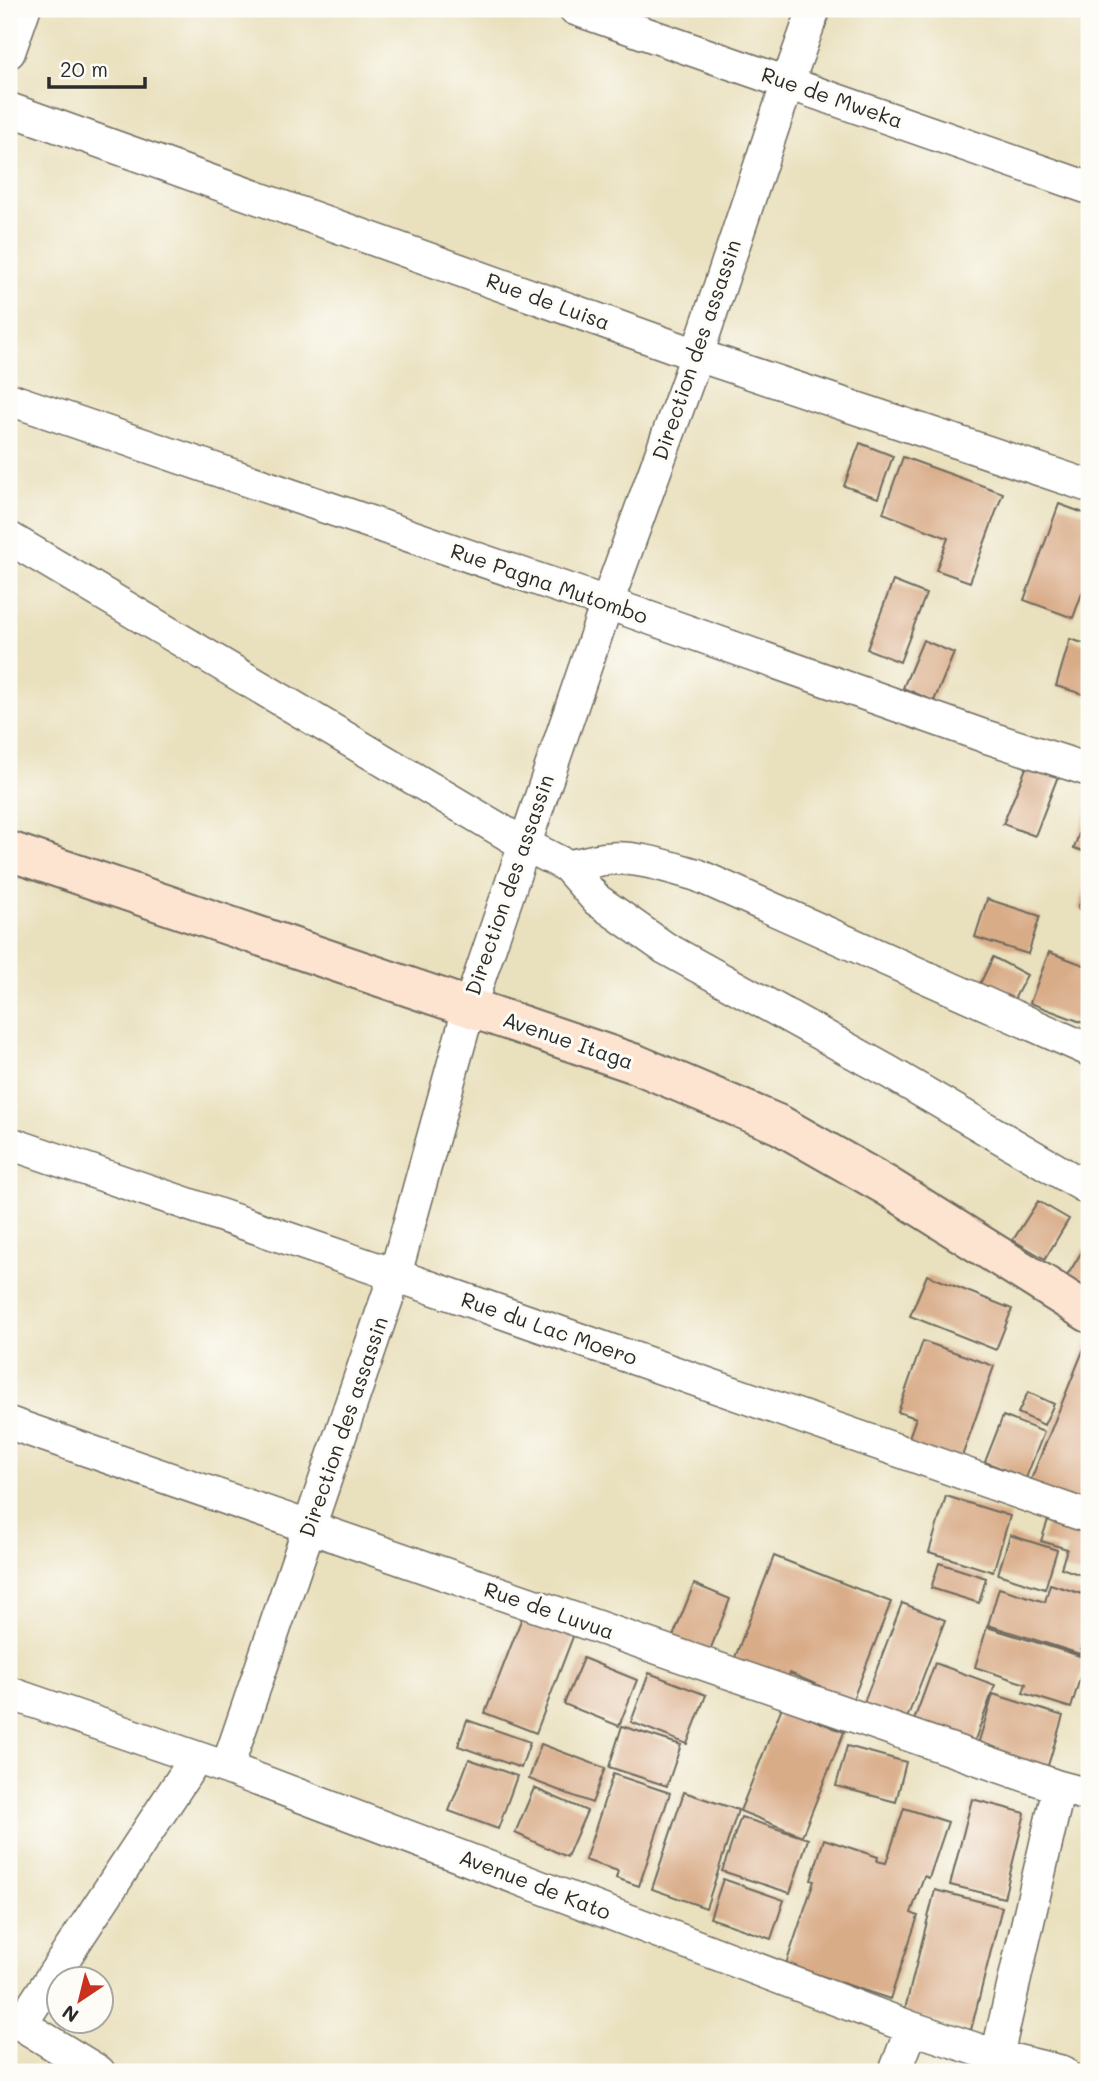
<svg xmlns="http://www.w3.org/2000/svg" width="1098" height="2081" viewBox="0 0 1098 2081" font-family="Mali,sans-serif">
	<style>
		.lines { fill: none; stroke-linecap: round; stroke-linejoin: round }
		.stream { stroke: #76aae3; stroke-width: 10 }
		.building { fill: #d9ac88 }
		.street-casing { stroke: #6e6a5e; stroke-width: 35 }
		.secondary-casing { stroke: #6e6a5e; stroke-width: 42 }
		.street { stroke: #fff; stroke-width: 32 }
		.secondary { stroke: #fde4d1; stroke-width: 38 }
		.labels { text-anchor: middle; stroke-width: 6; stroke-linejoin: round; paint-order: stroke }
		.street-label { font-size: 21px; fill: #2b2b2b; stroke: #fdfcf7 }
	</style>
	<rect width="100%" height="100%" fill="#fdfcf7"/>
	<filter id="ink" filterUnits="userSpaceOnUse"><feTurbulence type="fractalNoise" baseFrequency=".0143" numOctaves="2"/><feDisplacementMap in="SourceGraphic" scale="14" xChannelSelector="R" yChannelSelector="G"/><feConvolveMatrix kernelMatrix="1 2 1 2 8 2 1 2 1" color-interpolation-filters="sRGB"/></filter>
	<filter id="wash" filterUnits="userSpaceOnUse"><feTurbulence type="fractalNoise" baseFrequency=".00686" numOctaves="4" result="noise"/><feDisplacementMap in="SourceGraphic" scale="28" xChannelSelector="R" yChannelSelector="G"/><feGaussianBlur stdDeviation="1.57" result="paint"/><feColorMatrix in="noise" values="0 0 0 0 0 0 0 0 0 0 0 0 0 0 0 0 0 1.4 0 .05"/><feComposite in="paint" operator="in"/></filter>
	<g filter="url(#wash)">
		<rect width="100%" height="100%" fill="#e9e0bd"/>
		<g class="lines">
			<!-- stream -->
			<path class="stream" d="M9,2068l6,4"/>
		</g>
		<g id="blocks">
			<!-- building -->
			<path class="building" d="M860,443l33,13 -15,42 -34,-12z
				M903,457l100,36 -33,89 -34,-12 12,-32 -65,-25z
				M1059,504l30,11v59l-16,44 -49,-18z
				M893,581l33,13 -26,68 -33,-13z
				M1070,639l19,6v51l-33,-10z
				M923,640l31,13 -20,48 -31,-13z
				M1028,763l30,13 -23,60 -32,-12z
				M1089,805v48l-15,-5z
				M1089,877v35l-11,-3z
				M987,899l53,17 -12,38 -53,-17z
				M1049,952l40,15v58l-59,-22z
				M993,957l34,18 -16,30 -33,-17z
				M1038,1201l31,18 -24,40 -32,-19z
				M1089,1240v50l-22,-14z
				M927,1275l85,34 -16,41 -86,-34z
				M923,1341l71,25 -35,99 -53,-19 10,-28 -18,-6z
				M1087,1341l2,1v169l-61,-24z
				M1028,1392l26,12 -10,21 -26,-12z
				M1003,1416l41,16 -18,46 -41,-16z
				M946,1496l64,20 -17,56 -64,-20z
				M1048,1520l41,13v15l-8,27 -20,-7 6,-19 -26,-8z
				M1010,1535l47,15 -12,39 -47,-15z
				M774,1556l117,46 -42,107 -34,-14 5,-9 -30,-13 -3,8 -53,-21z
				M939,1563l47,15 -7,25 -48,-15z
				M694,1584l36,15 -21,54 -37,-14z
				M1050,1584l39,12v28l-9,30 -92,-29 11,-37 46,14z
				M902,1603l43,17 -39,101 -43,-16z
				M523,1615l51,19 -38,99 -51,-20z
				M987,1627l99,31 -15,50 -48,-15 3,-9 -51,-17z
				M583,1658l54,22 -18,46 -55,-22z
				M935,1663l60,22 -22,60 -60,-22z
				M649,1673l57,22 -19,49 -56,-22z
				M993,1694l70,22 -17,56 -70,-21z
				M782,1707l62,25 -42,104 -62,-25z
				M467,1720l63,22 -9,26 -63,-22z
				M622,1726l59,19 -14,41 -58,-19z
				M541,1744l64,24 -13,35 -63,-24z
				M847,1746l59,16 -10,40 -60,-16z
				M469,1759l48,17 -19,53 -49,-18z
				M613,1774l57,19 -31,93 -23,-8 2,-7 -33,-11z
				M534,1788l53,23 -20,46 -52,-24z
				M684,1792l54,18 -32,98 -54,-19z
				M972,1799l53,14 -21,85 -54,-13z
				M904,1808l44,14 -19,56 -5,-2 -13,37 7,3 -28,83 -104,-35 28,-83 -3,-1 13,-41 54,18 -1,4 9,2z
				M741,1817l67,22 -18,54 -68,-22z
				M723,1879l61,21 -13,39 -61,-21z
				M935,1890l67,17 -31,123 -67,-17z"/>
		</g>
	</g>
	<g filter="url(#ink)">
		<use href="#blocks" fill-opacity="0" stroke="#6e6a5e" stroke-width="2"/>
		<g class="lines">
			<!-- street casing -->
			<g class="street-casing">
				<path id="street" d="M575,9l514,179
					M9,52l15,-43
					M9,109l688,246 392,131
					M9,399l598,204 377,133 105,34
					M9,538l515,306 43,22 30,34 68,48 224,124 200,117
					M567,866c13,-1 25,-6 38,-7 29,-4 64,8 92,16l392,175
					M9,1143l386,132 694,242
					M9,1423l1050,364 30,8
					M9,1693l218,75 685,260 85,28 66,16
					M227,1768l168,-493 74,-267 138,-405 90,-248 91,-273 26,-73
					M9,2017l90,55
					M21,2024l175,-266
					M997,2056l62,-269
					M895,2072l17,-44"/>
			</g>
			<!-- secondary casing -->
			<g class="secondary-casing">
				<path id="secondary" d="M9,851l627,213 144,61 107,61 202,127"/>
			</g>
			<!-- street -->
			<use href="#street" class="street"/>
			<!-- secondary -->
			<use href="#secondary" class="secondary"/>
		</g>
	</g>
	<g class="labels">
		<!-- street labels -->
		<g class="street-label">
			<text transform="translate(832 98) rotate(19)" y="7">Rue de Mweka</text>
			<text transform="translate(548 302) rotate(20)" y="7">Rue de Luisa</text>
			<text transform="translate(697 350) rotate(-71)" y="7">Direction des assassin</text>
			<text transform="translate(549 584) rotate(19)" y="7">Rue Pagna Mutombo</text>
			<text transform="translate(510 885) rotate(-71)" y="7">Direction des assassin</text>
			<text transform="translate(568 1041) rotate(19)" y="7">Avenue Itaga</text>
			<text transform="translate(549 1329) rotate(19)" y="7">Rue du Lac Moero</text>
			<text transform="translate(344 1427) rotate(-71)" y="7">Direction des assassin</text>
			<text transform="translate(549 1611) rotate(19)" y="7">Rue de Luvua</text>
			<text transform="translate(535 1885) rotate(21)" y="7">Avenue de Kato</text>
		</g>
	</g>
	<!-- margin -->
	<rect width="1098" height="2081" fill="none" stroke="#fdfcf7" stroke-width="35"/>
	<!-- north arrow -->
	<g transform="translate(80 2000) rotate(215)"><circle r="33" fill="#fdfcf7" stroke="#a9a8a5" stroke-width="2"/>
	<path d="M0-5L12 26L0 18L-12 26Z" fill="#c8321e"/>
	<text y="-10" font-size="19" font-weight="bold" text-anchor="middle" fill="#2b2b2b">N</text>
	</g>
	<!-- scale -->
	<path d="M49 77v10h96v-10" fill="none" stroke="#2b2b2b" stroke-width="3.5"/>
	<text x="60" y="77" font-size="21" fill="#2b2b2b" stroke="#fdfcf7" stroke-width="5" paint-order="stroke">20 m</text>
</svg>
